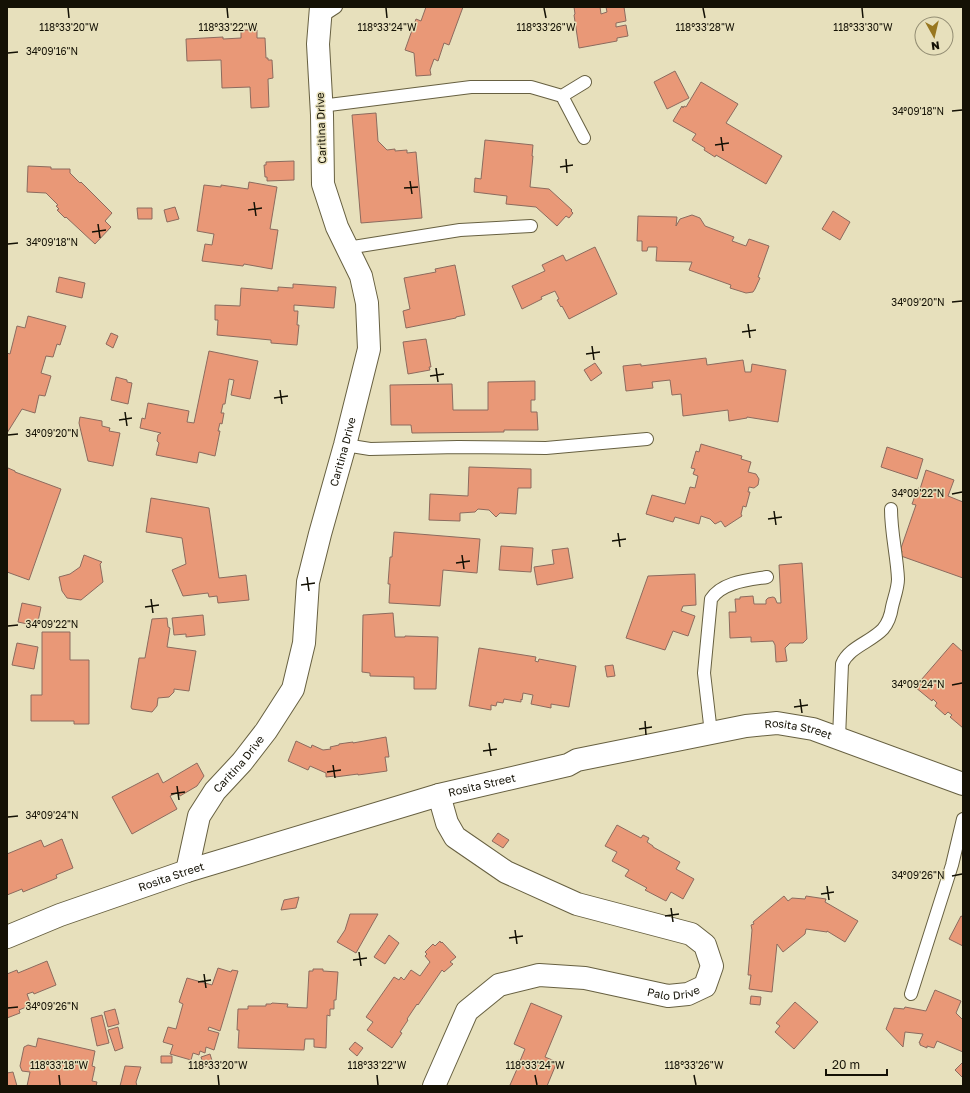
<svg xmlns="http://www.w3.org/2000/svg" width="970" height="1093" viewBox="0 0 970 1093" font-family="'Golos Text',sans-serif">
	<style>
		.building { fill: #e99877; stroke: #8c6b5e }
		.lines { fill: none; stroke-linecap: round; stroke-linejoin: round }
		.service-casing { stroke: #676041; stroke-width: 14 }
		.minor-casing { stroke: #676041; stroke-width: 24 }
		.service { stroke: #fff; stroke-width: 12 }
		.minor { stroke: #fff; stroke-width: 22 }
		.ticks { fill: none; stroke: #141105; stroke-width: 1.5 }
		.labels { text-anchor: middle; stroke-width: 3; stroke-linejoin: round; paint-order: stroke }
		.street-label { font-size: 11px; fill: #141105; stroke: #e7e0bc }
		.ticks-label { font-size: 10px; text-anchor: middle; fill: #141105; stroke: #e7e0bc; stroke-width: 3; stroke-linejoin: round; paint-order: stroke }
	</style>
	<rect width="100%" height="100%" fill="#e7e0bc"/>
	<!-- building -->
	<path class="building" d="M426,7h37l-14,38 -5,-2 -6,18 -4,-2 -4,11 1,5 -15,1 -2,-23 -9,-3 11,-31 5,2z
		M574,7h26l1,7 6,-2 -1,-5h18l2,14 -10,2v4l10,-2 2,11 -11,2v3l-38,7 -5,-33 1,-1z
		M241,30h16v8h8l1,20h2v2h4l1,18 -5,1 1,28 -18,1 -1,-21 -28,1 -1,-28 -34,1 -1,-22 37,-2v2l18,-1z
		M675,71l14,27 -22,11 -13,-27z
		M701,82l37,22 -12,19 56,33 -16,28 -50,-29 -1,2 -11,-7 1,-2 -13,-8 4,-6 -23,-13 9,-15 1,2 1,-2 2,1z
		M376,113l2,28 9,9 8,-1v2l12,-1v3l9,-1 6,66 -61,5 -9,-108z
		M485,140l48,5 -1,11h1l-3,31 19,2 23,21 -1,1 2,2 -4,5 -3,-2 -9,10 -21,-19 -30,-3 1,-8 -33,-4 1,-14 6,1z
		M294,161v19l-27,1v-4h-2l-1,-12h2v-3z
		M28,166l23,1v2h19v4l10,10 1,-1 31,31 -7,8 6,6 -16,17 -29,-27 -1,1 -8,-8 2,-1 -3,-3 2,-1 -12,-12 -19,-1z
		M249,182l28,5 -7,42 8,1 -6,39 -28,-5 -1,2 -41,-5 3,-17 7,1 2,-11 -17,-3 7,-46 17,2v-2l27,4z
		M175,207l4,12 -12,3 -3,-12z
		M137,208h15v11h-14z
		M833,211l17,11 -10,18 -18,-11z
		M692,215l8,3 5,8 29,11 -2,4 14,5 3,-7 20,7 -11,31 2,1 -5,11 -2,3 -7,1 -16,-5 1,-3 -42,-15 3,-8 -36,-1 1,-14h-9l-1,4h-5v-10h-5l1,-25 39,1 -1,9 4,-7z
		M595,247l22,47 -48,25 -7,-13 -1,1 -4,-7 2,-1 -4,-8 -14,6 1,2 -20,10 -10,-23 33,-15 -3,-6 21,-10 3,6z
		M455,265l10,50 -9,2v1l-50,10 -3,-17 7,-2 -6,-31 32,-6 -1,-3z
		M59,277l26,6 -3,15 -26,-6z
		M293,284l43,3 -2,21 -40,-3v6h4l-1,14h2l-2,20 -26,-2v-3l-54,-5 1,-15h-3v-15l25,1 1,-18 37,3v-4l15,1z
		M28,316l38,10 -6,19 -3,-1 -4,13 -7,-1 -5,17 10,3 -6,20 -6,-1 -4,18 -13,-4 -15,24v-80l3,1 7,-28 8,2z
		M111,333l7,3 -5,12 -7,-4z
		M426,339l5,28h-2l1,3 -22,4 -5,-32z
		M209,351l49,10 -8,38 -19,-4 3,-15 -5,-1 -4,25h-2l-2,9h3l-2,11 -2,-1 -2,8h2l-5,25 -16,-4 -2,11 -41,-8 3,-12 -2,-2 1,-6 3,-2 -21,-5 2,-10 3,1 3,-16 41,8 -2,11 7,1z
		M706,358l1,7 36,-5 2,12h6l1,-8 34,6 -8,52 -31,-5v1l-18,3 -1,-11 -45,6 -2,-22 -9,1 -2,-15 -18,2 1,6 -27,3 -3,-25 18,-2v2z
		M595,363l7,10 -11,8 -7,-11z
		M116,377l11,3v2l5,1 -4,21 -17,-4z
		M535,381v19h-4v12h6l1,18h-34v2l-92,1 -1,-8h-20l-1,-40 62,-1 1,26h35v-28z
		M80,417l22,4v5l8,2 -1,3 11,2 -7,33 -25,-5 -9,-38z
		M701,444l41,12 -1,3 10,3 -3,10 8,2 3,5 -1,6 -4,3 -5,-1 -1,5h2l-4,15 -3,-1 -2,8 1,2 -17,11 -4,-6 -6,3 -5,-5 -9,-3 -2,8 -24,-7 -2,5 -27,-8 6,-19 33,9 5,-17 5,1 3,-12 -5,-2 2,-5 -4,-1 5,-17 3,1z
		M887,447l36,12 -6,20 -36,-12z
		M469,467l62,2v19h-13l-2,26 -16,-1 -4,4 -7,-7 -11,-1 -3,3 -15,1v8l-31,-1 1,-26 38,2z
		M8,468l7,3v1l46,17 -32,91 -22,-8v-101z
		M926,470l28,10 -6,16 15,6v76l-62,-22 1,-5h-2l16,-46 -4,-1 6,-16 2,1z
		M151,498l58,10 10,70 27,-3 3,25 -31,3 -1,-7 -8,1 -1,-4 -25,3 -11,-26 14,-6 -4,-26 -36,-6z
		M394,532l86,7 -3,34 -34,-3 -3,36 -51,-3 1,-19h-2l2,-27h2z
		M501,546l32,2 -2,24 -32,-2z
		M568,548l5,30 -36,7 -3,-18 20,-3 -2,-14z
		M84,555l18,7 -2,2 3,18 -22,18 -14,-2 -5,-7 -3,-14 11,-3 10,-7z
		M802,563l5,76 -4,4h-13l-5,5 2,13 -11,1 -1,-17 -2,-4 -22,1v-5l-21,1 -1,-26h7l-1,-13h5v-2l13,-1 1,8h12v-4l2,-2 5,-1 2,1 2,5h4l-2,-38z
		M695,574l1,31 -13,1 -2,5 14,5 -7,20 -15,-5 -8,19 -39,-12 22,-62z
		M22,603l19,4 -4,19 -19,-4z
		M393,613l2,24h10v-1l33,1 -2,52h-22v-12l-44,-1v-3l-8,-1 1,-57z
		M203,615l2,20 -19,2v-3l-12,1 -2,-17z
		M167,618l1,9 2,1 -3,19 29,4 -7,40 -15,-2v3l-5,5 -11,1 -1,8 -5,6 -20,-3 -1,-2 8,-49h6l7,-39z
		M42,632h28v28h19v64h-15v-3h-43v-26h11z
		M17,643l21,4 -4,22 -22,-4z
		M953,643l10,9v76l-13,-11 2,-2 -4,-3 -3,3 -10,-9 2,-3 -4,-4 -1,2 -17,-14z
		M479,648l57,9 -1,4 3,1 1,-3 37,7 -7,41 -18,-3v4l-20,-4 2,-9 -10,-2 -1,7 -1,-1v3l-17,-3 -1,4 -6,-1 -1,4 -5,-1v5l-22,-4z
		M613,665l2,11 -8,1 -2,-11z
		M386,737l3,20h-4l2,14 -29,4v-1l-23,3v-1l-9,1v-4l-16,-7 -2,4 -20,-9 8,-20 15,7 1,-3 11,5 8,-1 -1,-2 9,-2v-1l14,-2v1z
		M197,763l7,13 -7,10 -17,10 -2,-4 -8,4 7,13 -45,25 -20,-37 46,-24 5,10z
		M617,825l24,13 2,-3 6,3 -2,4 6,4v1l27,15 -4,7 18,10 -11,20 -12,-7 -5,9 -21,-11 2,-2 -22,-12 4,-6 -17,-9 5,-9 -12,-6z
		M498,833l11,7 -6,8 -11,-7z
		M62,839l11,29 -17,7 1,3 -34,14 -1,-3 -15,6v-41l34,-14 3,7z
		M784,896l4,5 4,-3 13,1 1,-3 20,3 -1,3 33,19 -13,21 -18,-11v1l-21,-3 -1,5 -22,18 -6,-8 -5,48 -23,-3 2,-14h-3l4,-45 -1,-5 3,-1 -1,-2z
		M299,897l-3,11 -15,2 3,-10z
		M350,914h28l-22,39 -19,-11 8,-12z
		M961,916l2,1v29l-14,-7z
		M389,935l10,8 -14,21 -11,-7z
		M440,941l1,2 1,-1 14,15 -6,5 3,2 -9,8 -2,-2 -24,35 -1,-1 -10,15 1,1 -8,12 2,1 -10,15 -25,-18 6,-8 -7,-5 28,-40 5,3 2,-3 3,3 7,-10 9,6 10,-14 -5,-6 2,-2 -2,-2 8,-8 2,2z
		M47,961l9,24 -22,9 -1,-2 -6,2 4,11 -12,5 1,3 -13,5v-44l10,-4 1,3z
		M218,968l13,4 1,-2 6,1 -18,60 -11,-4 -1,3 11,3 -5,17 -8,-3 -1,6 -5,-2 -1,4 -6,-2 -2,7 -21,-6 3,-9 -10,-3 5,-15 8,2 7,-25 -4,-2 8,-24 25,7z
		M313,969h10v2l15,1 -2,28h-2v9h-4v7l-3,-1 -1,33 -12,-1v-8h-9l-1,11 -66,-2 1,-18h-2l1,-21h10v-3h18v-2h5l1,-1 16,1 -1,3 20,1 2,-37h4z
		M935,990l26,11 -5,12 7,7v32l-26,-11 -3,7 -7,-2v2l-7,-3v-2h-1l4,-9 -18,-2 -2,15 -17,-18 8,-21 10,1 1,-2 21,4z
		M751,996l10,1 -1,8 -10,-1z
		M795,1002l23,20 -24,27 -19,-17 5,-6 -4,-3z
		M531,1003l31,13 -17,41 12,5 -10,24h-34l-3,-1 7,-16 -3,-1 4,-8 2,1 5,-12 -11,-5z
		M115,1009l4,15 -11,3 -4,-15z
		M102,1015l7,28 -12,3 -6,-28z
		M118,1027l5,21 -8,3 -7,-21z
		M38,1038l57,13 -3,15 3,1 -3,14 5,1 -1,4h-69l3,-14 -8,-1 -2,-5 4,-19 4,-2 8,2z
		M355,1042l8,6 -6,8 -8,-7z
		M210,1054l3,10 -9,3 -3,-10z
		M161,1056h11v7h-11z
		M963,1062v16l-8,-8z
		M125,1066l16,1 -5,15 1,4h-17z
		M13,1072l4,14h-10v-13z"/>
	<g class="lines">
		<!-- service casing -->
		<g class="service-casing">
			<path id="service" d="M319,18l17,-11
				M562,96l23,-14
				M321,106l150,-19h60l31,9 22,42
				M347,248l113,-18 71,-4
				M345,445l25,4 88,-2 88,1 101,-9
				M711,733l-7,-60 7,-74c11,-17 37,-19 56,-22
				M839,738l3,-74c7,-17 29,-22 41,-35 5,-6 8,-15 9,-22 2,-9 6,-19 6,-28 -1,-23 -7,-46 -7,-70
				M911,994l41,-129 11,-46"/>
		</g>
		<!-- minor casing -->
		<g class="minor-casing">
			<g id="minor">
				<path id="s1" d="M187,871l12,-55 16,-25 27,-29 24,-31 27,-42 11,-46 4,-61 12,-48 25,-89 24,-96 -2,-46 -6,-27 -24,-49 -14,-43 -1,-69 -4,-71 3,-37"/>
				<path id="s2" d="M7,937l53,-22 127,-44 252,-76 129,-30 9,-5 169,-34 31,-3 36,6 150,55"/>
				<path id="s3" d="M434,1086l33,-75 32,-26 40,-10 46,3 83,18 20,-2 17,-8 7,-20 -7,-21 -14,-11 -114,-30 -71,-32 -51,-35 -8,-14 -8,-28"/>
			</g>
		</g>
		<!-- service -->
		<use href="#service" class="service"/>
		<!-- minor -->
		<use href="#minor" class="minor"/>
	</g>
	<!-- ticks -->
	<path class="ticks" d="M68,8l1,10M227,8l1,10M386,8l1,10M544,8l2,10M703,8l2,10M862,8l1,10M8,53l10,-1M952,111l10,-1M721,137l2,14M715,145l14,-2M566,159l1,14M560,167l13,-2M410,181l2,13M404,188l14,-1M254,202l2,14M248,210l14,-2M98,224l2,14M92,232l14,-2M8,244l10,-1M952,302l10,-1M748,324l2,14M742,332l14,-2M592,346l2,14M586,354l14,-2M436,368l2,14M430,376l14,-2M280,390l2,14M274,398l14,-2M125,412l2,14M119,420l13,-2M8,435l10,-1M952,494l10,-2M774,511l2,14M768,519l14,-2M618,533l2,14M612,541l14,-2M462,555l2,14M456,563l14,-2M307,577l2,14M301,585l14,-2M151,599l2,14M145,607l14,-2M8,626l10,-1M952,685l10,-2M800,699l2,14M794,707l14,-2M645,721l1,14M639,729l13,-2M489,743l2,13M483,751l14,-2M333,765l2,13M327,772l14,-2M177,786l2,14M171,794l14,-2M8,817l10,-1M952,876l10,-2M827,886l2,14M821,894l13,-2M671,908l2,14M665,916l14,-2M515,930l2,14M509,938l14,-2M359,952l2,14M353,960l14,-2M204,974l2,14M198,982l13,-2M8,1008l10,-1M59,1075l1,10M218,1075l1,10M377,1075l1,10M535,1075l2,10M694,1075l2,10"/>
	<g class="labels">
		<!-- street labels -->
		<g class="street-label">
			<text transform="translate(321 128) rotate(-92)" y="4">Caritina Drive</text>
			<text dy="4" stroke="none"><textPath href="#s1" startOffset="458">Caritina Drive</textPath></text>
			<text dy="4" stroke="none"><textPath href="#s2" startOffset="823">Rosita Street</textPath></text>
			<text dy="4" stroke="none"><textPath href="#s1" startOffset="122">Caritina Drive</textPath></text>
			<text dy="4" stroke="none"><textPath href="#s2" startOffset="499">Rosita Street</textPath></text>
			<text dy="4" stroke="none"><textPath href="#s2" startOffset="175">Rosita Street</textPath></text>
			<text dy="4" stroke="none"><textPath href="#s3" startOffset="301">Palo Drive</textPath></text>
		</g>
	</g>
	<g class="ticks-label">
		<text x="69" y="31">118°33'20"W</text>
		<text x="228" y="31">118°33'22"W</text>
		<text x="387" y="31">118°33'24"W</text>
		<text x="546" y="31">118°33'26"W</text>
		<text x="705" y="31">118°33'28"W</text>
		<text x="863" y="31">118°33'30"W</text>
		<text x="52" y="55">34°09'16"N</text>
		<text x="918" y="115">34°09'18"N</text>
		<text x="52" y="246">34°09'18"N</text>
		<text x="918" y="306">34°09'20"N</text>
		<text x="52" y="437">34°09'20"N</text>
		<text x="918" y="497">34°09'22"N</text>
		<text x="52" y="628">34°09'22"N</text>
		<text x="918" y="688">34°09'24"N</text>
		<text x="52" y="819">34°09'24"N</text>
		<text x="918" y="879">34°09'26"N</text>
		<text x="52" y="1010">34°09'26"N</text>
		<text x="59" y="1069">118°33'18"W</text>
		<text x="218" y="1069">118°33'20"W</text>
		<text x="377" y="1069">118°33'22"W</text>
		<text x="535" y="1069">118°33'24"W</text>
		<text x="694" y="1069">118°33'26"W</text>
	</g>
	<!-- border -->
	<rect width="970" height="1093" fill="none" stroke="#141105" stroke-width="16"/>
	<!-- north arrow -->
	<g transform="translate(934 36) rotate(172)"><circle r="19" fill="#e7e0bc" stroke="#938d73"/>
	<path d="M0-3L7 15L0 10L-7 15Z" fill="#987720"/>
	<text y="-6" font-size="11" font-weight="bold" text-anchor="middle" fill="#141105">N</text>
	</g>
	<!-- scale -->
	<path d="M826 1069v6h61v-6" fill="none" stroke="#141105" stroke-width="2"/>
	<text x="832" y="1069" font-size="12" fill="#141105" stroke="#e7e0bc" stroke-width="3" paint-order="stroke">20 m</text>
</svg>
